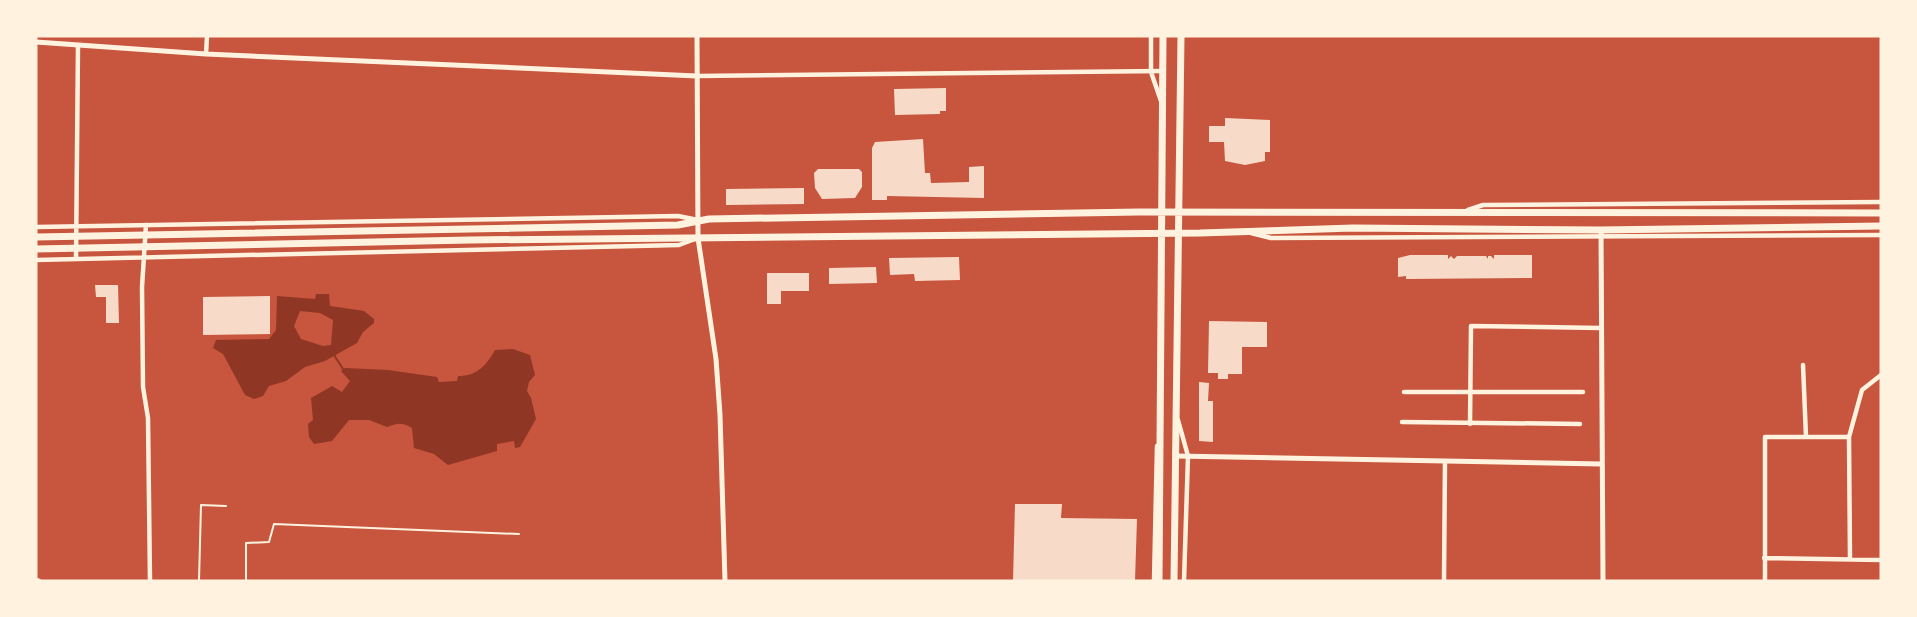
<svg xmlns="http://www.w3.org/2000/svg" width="1917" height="617" viewBox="0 0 1917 617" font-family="'DejaVu Sans',sans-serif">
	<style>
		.water { fill: #8f3625; fill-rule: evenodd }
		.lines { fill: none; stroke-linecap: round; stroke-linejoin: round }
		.stream { stroke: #8f3625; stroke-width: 2 }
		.building { fill: #f7dbc8 }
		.service { stroke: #fff3e0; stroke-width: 2 }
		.minor { stroke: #fff3e0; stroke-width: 4.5 }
		.tertiary { stroke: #fff3e0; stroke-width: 5 }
		.primary { stroke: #fff3e0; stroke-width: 7 }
	</style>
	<rect width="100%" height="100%" fill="#c8553d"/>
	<!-- water -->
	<path class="water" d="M316,294h13l1,12 34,5 10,8v4l-11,9 -6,11 -32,18 -20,6 -19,14 -17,5 -6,10 -9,3 -9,-4 -22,-41 -10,-6 3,-8 53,-1 7,-9 1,-34 38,3zM300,311l20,2 13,7 -2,25 -8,1 -22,-7 -7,-13z
		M513,349l17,6 5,20 -6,7 -2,9 4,7 5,21 -16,28 -5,1 -1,-7 -17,3v7l-49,14 -14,-11 -20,-6 -2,-20c-10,-6 -15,-5 -25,-1l-18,-7h-20l-17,21 -18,3 -5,-7 -1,-13 5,-4 -2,-22 21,-12 10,6 8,-11 -9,-10 4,-3 43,2 49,7 2,5 18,-1 1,-5c19,0 28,-10 37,-26z"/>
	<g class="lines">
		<!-- stream -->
		<path class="stream" d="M334,355l9,14"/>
	</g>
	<!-- building -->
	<path class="building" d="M946,88v23h-6v3l-45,1 -1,-26z
		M1225,118l45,2v32h-5v9l-20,4 -20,-4 -1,-19h-15v-16h16z
		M923,139l2,34h5l1,10 38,-1v-15l15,-1v32l-97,-2v4h-15v-52l3,-6z
		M818,169h41l3,3v15l-7,11 -33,1 -7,-11 -1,-15z
		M804,188v16l-78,1v-16z
		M1410,255h38v4l3,-3 3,3 3,-3h29l2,3v-3h3l3,3v-4h38v23l-126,1v-3l-8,1v-19z
		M959,257l1,23 -45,1 -1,-7 -24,1 -1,-17z
		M876,267l1,16 -48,1v-16z
		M767,273h42v18h-28v13h-14z
		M95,285h23l1,38h-13v-26h-10z
		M270,296v38l-67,1v-38z
		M1209,321l58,1v25h-25v27h-14v5h-10v-6h-10z
		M1199,382l10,1 -1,18h5v41l-14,-1z
		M1015,504h47l-1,14 76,1 -2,62h-122z"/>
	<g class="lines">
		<!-- service -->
		<path class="service" d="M199,581l2,-76 25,1
			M246,581v-38l23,-1 5,-18 245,10"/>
		<!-- minor -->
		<path class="minor" d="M1151,36v36l10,29
			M206,54l1,-18
			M697,76l466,-5
			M1468,210l15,-5 398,-3
			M146,225l-4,62 1,100 5,31 2,163
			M36,227l642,-11 20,4
			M1251,233l20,5 610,-3
			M76,259l2,-214
			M36,260l643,-15 16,-6
			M1803,365l3,72
			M1404,392h179
			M1178,420l10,36 -4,125
			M1402,422l178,2
			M1470,424l1,-98 130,2
			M1764,558l117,2
			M1850,559l-1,-122 13,-47 19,-15
			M36,580l3,1
			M1154,581l3,-135
			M1444,581l1,-120
			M1765,581v-144h84"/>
		<!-- tertiary -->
		<path class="tertiary" d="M697,36l1,202 18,121 4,56 5,166
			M36,42l170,12 491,22
			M1601,230l2,351
			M1176,456l425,8"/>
		<!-- primary -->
		<path class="primary" d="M36,237l642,-12 31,-6 430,-7 742,1
			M36,249l434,-9 730,-7 153,-5 248,2 280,-4
			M1159,581l4,-545
			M1174,581l7,-545"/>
	</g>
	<!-- border -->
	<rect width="1917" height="617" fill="none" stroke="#fff3e0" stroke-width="75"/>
</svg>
